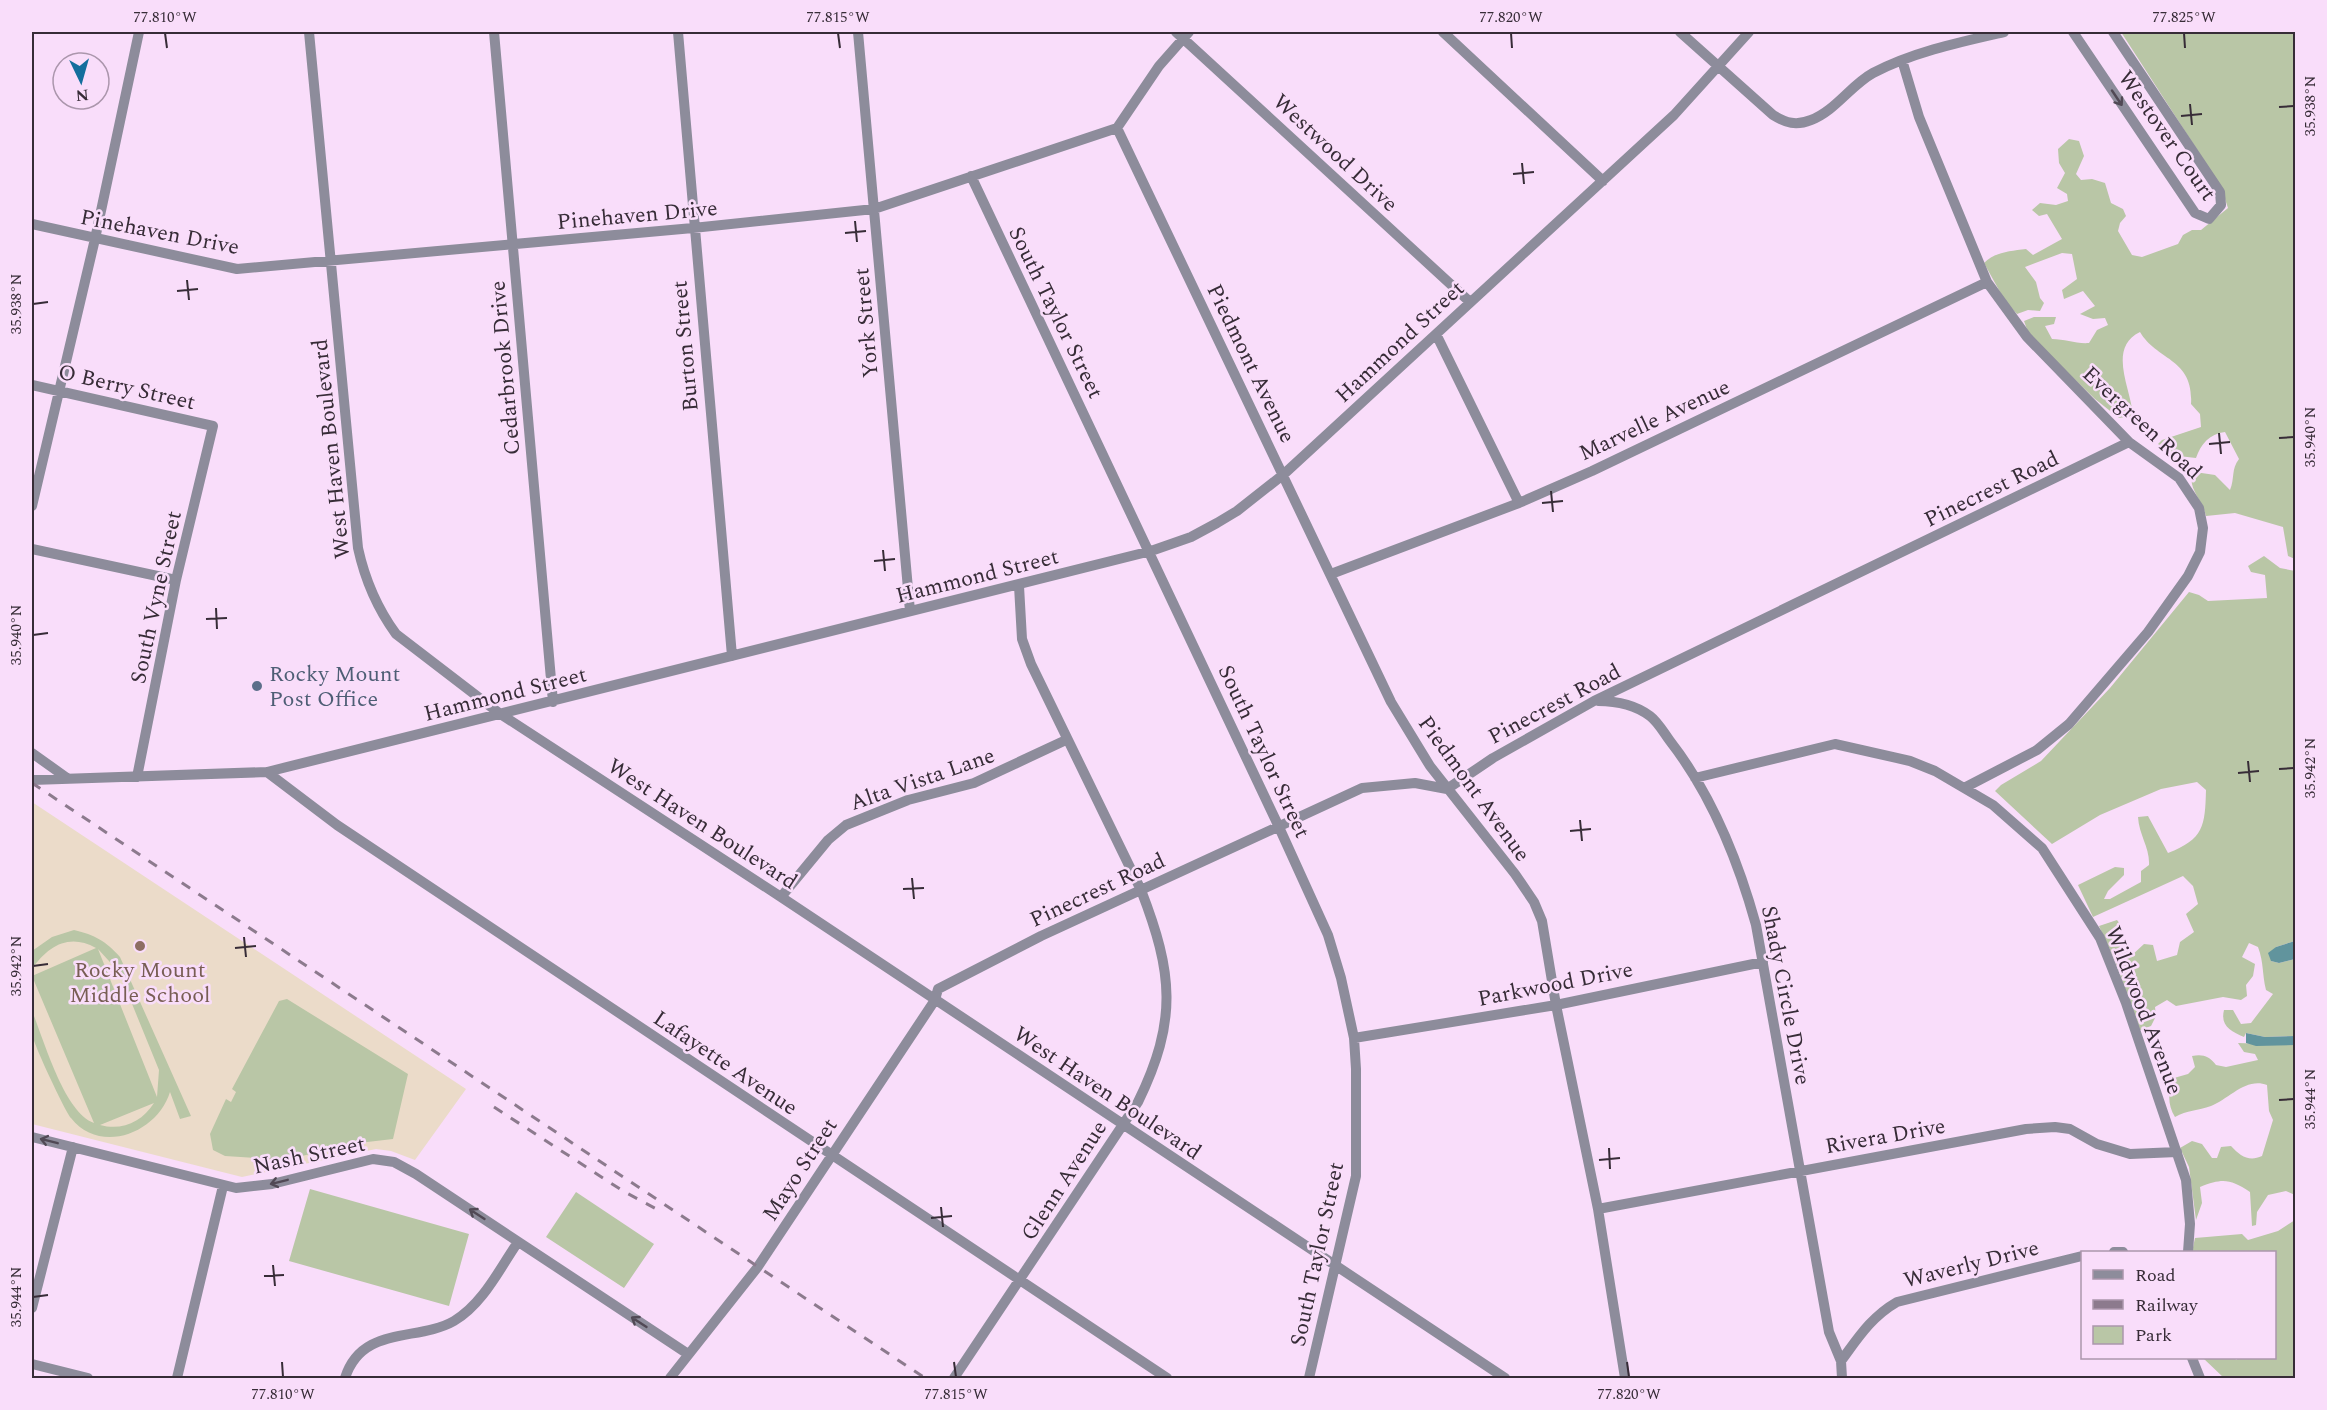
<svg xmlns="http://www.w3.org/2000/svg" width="2327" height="1410" viewBox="0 0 2327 1410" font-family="Spectral,serif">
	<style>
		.education { fill: #ebdbc9 }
		.green { fill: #b9c6a6; fill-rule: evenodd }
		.water { fill: #61949d }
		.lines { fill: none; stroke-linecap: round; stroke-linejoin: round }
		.minor { stroke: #8d8c9b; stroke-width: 10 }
		.rail { stroke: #8c7a8d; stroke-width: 3; stroke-dasharray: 10 10; stroke-linecap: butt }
		.oneway { stroke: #514955 }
		.ticks { fill: none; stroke: #372c37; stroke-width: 2 }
		.service-dot { fill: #5c6f8a; stroke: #f9ddfa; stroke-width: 2 }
		.education-dot { fill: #8d6e63; stroke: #f9ddfa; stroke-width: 2 }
		.labels { text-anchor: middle; stroke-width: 5; stroke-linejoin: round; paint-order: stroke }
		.street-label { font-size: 22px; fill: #372c37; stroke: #f9ddfa }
		.service-label { font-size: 22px; fill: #4e5e75; stroke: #f9ddfa; text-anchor: start }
		.education-label { font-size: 22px; fill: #785e54; stroke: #f9ddfa }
		.neatline { fill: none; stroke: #372c37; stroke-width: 2 }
		.ticks-label { font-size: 15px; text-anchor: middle; fill: #372c37 }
	</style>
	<rect width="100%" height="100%" fill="#f9ddfa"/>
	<!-- education -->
	<path class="education" d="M32,802l434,287 -51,71 -24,-9 -15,-2 -134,28 -210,-53z"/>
	<!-- green -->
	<path class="green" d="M2121,32h174v527l-7,-3 -5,-29 -48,-14 -29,3c-3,-15 -22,-32 -11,-44l20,3 15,15c5,-12 1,-21 9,-31l-14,-27c-16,2 -24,12 -29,26l-26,-3 -12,-11 4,-4 39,-13 -1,-13 -9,-10c3,-46 -34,-43 -51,-72 -33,16 -9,56 -7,84l-14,2 -24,-19 -66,-64 -5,-14 10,-4h22l-2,7 -9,2 7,13c13,0 24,5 37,4l8,-13 11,-5 -3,-7 -12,1 -13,-5 15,-8 -12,-15 -19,8 -2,-9 15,-11 -5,-25 -10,-1 -37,14 11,15 4,16 4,5 -4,8 -12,-1 -11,4 -12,-13 -21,-38c11,-11 26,-12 42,-14l7,6 29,-16 -15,-25 -8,2 -7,-6 8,-7 16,2 12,-4 -1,-7 -10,-6 8,-15 -6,-10 -1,-14 11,-10 10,2 5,15 -8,18 5,6 11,-1 13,4 6,20 12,6 3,7 -6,7 -2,8 14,24 10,2 36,-13 5,-9 9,-5h9l27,-22 -7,-21z
		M2264,556l16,12 15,3v370l-19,6 -5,14 8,2 16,-4v77l-30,1 -19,-4 -2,4c-13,-6 -24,-11 -20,-27h9l8,14 10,-1 22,-29 -7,-4c-4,-16 -2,-27 -8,-43l-9,-4 -7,14 13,7 -2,12 -7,9 1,11 -6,4 -18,-3 -47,9 -9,-6 -12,7 1,9 -5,10 -11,4 -25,-69 -16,-35 18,-6c9,10 5,25 14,36l13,-12 9,1 4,16 20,-6 3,-13 14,-10 -8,-18 12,-10 -5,-18 -10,-10 -90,41 -15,-32 37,-18 9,1v7l-16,16 -4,8h6l31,-17v-11l8,-6c1,-17 -10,-30 -11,-48l10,-1 20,37c36,-14 37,-27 38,-63l-9,-8 -36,7 -61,26 -48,29 -57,-53 6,-6 40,-24 69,-73 79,-96 10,3 9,6 59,-3 -2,-23 -14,-3 -3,-6z
		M74,930c21,5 32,11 46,27l71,159 -11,3 -10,-27c-12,40 -69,64 -99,26 -6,-7 -38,-75 -39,-84 -2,-7 -1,-16 0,-23 12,29 32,101 62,112l-62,-147 64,-28c-27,-15 -48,-2 -64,21v-18l20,-14zM98,949l21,23 40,98 -2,27zM154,1103c-12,19 -32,28 -54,22z
		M287,999l121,75 -15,65 -43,5 -64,16 -61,-4 -12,-6 -3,-16 16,-35 5,3 5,-10 -4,-3 47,-88z
		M2238,1043l57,2v150l-9,-4 -18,4 -11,17 -1,13 -4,1 -2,-34c-20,-13 -27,-14 -50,-5l2,16 -6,17 -7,-53 -9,-19 12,-7 10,3 10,14h5l4,-11 10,-1c9,10 18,16 31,10l11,-36 -4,-9 -2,-26c-21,-8 -38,14 -56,21 -13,5 -24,4 -36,11 -8,-13 -7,-26 -1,-39l14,-4 7,-7 -3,-11c11,-2 17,0 24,9l10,2 32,-7 -3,-6 -11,-2z
		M310,1189l159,45 -20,72 -160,-45z
		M576,1192l78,52 -30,44 -78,-51z
		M2295,1215v163l-11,-2 -5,2h-55l-21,-20h32l1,2 3,-2h35v-106h-82l3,-14 47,-4 6,6 30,-9 17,-11z"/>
	<!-- water -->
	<path class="water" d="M2295,941v18l-16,4 -8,-2 -3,-8 8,-6z
		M2246,1033l19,4 30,-1v9l-39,1 -10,-3z"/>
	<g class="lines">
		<!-- minor -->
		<path class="minor" d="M309,32l49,516c7,32 19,60 38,86l103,79 282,184 724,481
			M494,32l59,670
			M678,32l54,624
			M858,32l52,579
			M1176,32l294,270
			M1443,32l160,149
			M1680,32l93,83c13,8 23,11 38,5 24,-9 40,-35 62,-47 40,-21 87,-31 131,-41
			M2073,32l122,181 14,6 12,-14 -1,-13 -107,-160
			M1902,60l17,57 68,165 40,55 102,105 50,36 20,30 4,20 -3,24 -12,24 -40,56 -79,92 -32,26 -73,38
			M1117,128l274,574 39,64 85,108 19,28 8,19 14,84 42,204 27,169
			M971,176l307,649 50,110 13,43 13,60 2,31v107l-47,202
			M32,224l205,45 456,-41 181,-19 243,-81 42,-62 30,-34
			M1436,334l83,169
			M32,385l181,41 -37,154 -39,197
			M32,506l63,-267 44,-207
			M32,549l144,31
			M1331,574l188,-71 73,-32 395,-189
			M1598,701c19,0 36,3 52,15 8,6 14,17 20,25 42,54 68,119 86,184l73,407 12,29 1,17
			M32,753l35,25
			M267,772l70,53 830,553
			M1695,778l140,-34 75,17 25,10 58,34 49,43 58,90 26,65 60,177 4,44 -2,28
			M32,780l235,-8 884,-221 40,-14 26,-14 20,-12 47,-37 390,-359 75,-83
			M781,897l47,-57 18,-15 62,-25 66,-17 92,-43
			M1354,1038l202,-33 207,-43
			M32,1137l204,51 36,-4 101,-25 21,3 22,12 272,180
			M1598,1209l428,-80 29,-2 15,2 27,15 33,10 47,-2
			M2114,1252h9
			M32,1308l41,-161
			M2192,1358l8,20
			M1841,1361c17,-23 30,-44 56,-59l185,-46
			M32,1364l56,14
			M177,1378l46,-192
			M345,1378c17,-53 72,-36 109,-57 29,-17 46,-53 64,-79
			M670,1378l87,-110 178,-268 3,-11 103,-53 321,-148 53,-5 32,6 46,-31 101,-57 535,-259
			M954,1378l184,-276c40,-82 35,-129 3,-212l-110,-226 -9,-25 -3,-53"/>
		<!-- rail -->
		<path class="rail" d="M32,783l893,595
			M494,1107l129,84 39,21"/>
	</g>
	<!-- one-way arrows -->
	<defs><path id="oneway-shaft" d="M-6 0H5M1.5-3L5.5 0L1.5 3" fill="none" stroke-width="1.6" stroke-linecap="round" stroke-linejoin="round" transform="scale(1.5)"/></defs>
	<g class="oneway">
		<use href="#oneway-shaft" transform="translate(2117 98) rotate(56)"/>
		<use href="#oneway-shaft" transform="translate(49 1141) rotate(-166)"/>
		<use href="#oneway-shaft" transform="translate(279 1182) rotate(166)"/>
		<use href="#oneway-shaft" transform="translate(477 1214) rotate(-147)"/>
		<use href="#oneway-shaft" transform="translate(639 1322) rotate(-147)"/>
	</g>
	<!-- ticks -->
	<path class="ticks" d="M165,33l2,15M838,33l2,15M1511,33l1,15M2184,33l1,15M2190,104l2,21M2279,107l15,-1M2181,116l21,-2M1522,163l2,21M1513,174l21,-2M855,221l2,21M845,233l21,-2M187,280l2,20M177,291l21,-2M33,304l15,-2M2219,433l2,21M2279,438l15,-1M2209,444l21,-2M1551,491l2,21M1542,503l21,-2M883,550l2,21M874,561l21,-2M216,608l1,21M206,619l21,-1M33,635l15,-2M2248,761l2,21M2279,769l15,-1M2238,773l21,-2M1580,820l2,21M1570,831l21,-2M912,878l2,21M903,889l21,-1M244,937l2,20M235,948l21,-2M33,966l15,-2M2279,1100l15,-1M1609,1148l1,21M1599,1160l21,-2M941,1207l2,20M931,1218l21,-2M273,1265l2,21M264,1276l20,-1M33,1297l15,-2M282,1362l1,15M954,1362l2,15M1627,1362l2,15"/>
	<!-- markers -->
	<circle class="service-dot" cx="257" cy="686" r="6"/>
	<circle class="education-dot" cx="140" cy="946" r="6"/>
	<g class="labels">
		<!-- street labels -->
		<g class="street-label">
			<text transform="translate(2168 135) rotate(55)" y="8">Westover Court</text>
			<text transform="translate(1336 152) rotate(43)" y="8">Westwood Drive</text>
			<text transform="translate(637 214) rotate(-5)" y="8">Pinehaven Drive</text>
			<text transform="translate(160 231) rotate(11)" y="8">Pinehaven Drive</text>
			<text transform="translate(1057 312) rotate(64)" y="8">South Taylor Street</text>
			<text transform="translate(865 323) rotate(-95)" y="8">York Street</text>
			<text transform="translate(1399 341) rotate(-43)" y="8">Hammond Street</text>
			<text transform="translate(684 346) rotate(-95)" y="8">Burton Street</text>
			<text transform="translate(1252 363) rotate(64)" y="8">Piedmont Avenue</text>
			<text transform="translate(504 368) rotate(-95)" y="8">Cedarbrook Drive</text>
			<text transform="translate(127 386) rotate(13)" y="8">O Berry Street</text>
			<text transform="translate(1654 419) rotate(-25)" y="8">Marvelle Avenue</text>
			<text transform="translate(2143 422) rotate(43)" y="8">Evergreen Road</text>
			<text transform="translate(330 449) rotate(-96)" y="8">West Haven Boulevard</text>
			<text transform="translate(1991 488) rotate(-26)" y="8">Pinecrest Road</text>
			<text transform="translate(977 575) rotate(-14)" y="8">Hammond Street</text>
			<text transform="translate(155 597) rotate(-78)" y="8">South Vyne Street</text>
			<text transform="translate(505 693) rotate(-14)" y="8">Hammond Street</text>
			<text transform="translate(1554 703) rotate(-28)" y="8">Pinecrest Road</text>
			<text transform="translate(1265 751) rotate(65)" y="8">South Taylor Street</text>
			<text transform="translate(922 778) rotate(-19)" y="8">Alta Vista Lane</text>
			<text transform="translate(1475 788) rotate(54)" y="8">Piedmont Avenue</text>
			<text transform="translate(703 823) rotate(33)" y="8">West Haven Boulevard</text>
			<text transform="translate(1097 889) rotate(-25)" y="8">Pinecrest Road</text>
			<text transform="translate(1555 983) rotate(-11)" y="8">Parkwood Drive</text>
			<text transform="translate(1787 995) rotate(79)" y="8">Shady Circle Drive</text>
			<text transform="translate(2145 1010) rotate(69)" y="8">Wildwood Avenue</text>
			<text transform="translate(726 1062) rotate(34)" y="8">Lafayette Avenue</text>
			<text transform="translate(1108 1092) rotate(34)" y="8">West Haven Boulevard</text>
			<text transform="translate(1885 1135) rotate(-10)" y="8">Rivera Drive</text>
			<text transform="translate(309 1154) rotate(-12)" y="8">Nash Street</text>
			<text transform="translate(799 1169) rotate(-57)" y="8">Mayo Street</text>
			<text transform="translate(1063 1180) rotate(-57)" y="8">Glenn Avenue</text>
			<text transform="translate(1316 1254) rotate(-78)" y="8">South Taylor Street</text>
			<text transform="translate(1971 1263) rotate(-14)" y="8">Waverly Drive</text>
		</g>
		<!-- service labels -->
		<g class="service-label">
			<text x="269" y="681">Rocky Mount<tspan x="269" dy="25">Post Office</tspan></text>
		</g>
		<!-- education labels -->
		<g class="education-label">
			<text x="140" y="977">Rocky Mount<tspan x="140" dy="25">Middle School</tspan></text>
		</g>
	</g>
	<!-- border -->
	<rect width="2327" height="1410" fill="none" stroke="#f9ddfa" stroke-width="66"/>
	<!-- legend -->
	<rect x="2081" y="1251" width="195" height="108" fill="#f9ddfa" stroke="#ab96ac" stroke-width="1.5"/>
	<rect x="2093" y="1270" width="30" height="9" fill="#8d8c9b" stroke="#ab96ac" stroke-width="1.5"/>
	<text x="2135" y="1281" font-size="18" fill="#372c37">Road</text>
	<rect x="2093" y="1300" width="30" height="9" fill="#8c7a8d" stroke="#ab96ac" stroke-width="1.5"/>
	<text x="2135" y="1311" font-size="18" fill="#372c37">Railway</text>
	<rect x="2093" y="1326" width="30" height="18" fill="#b9c6a6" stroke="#ab96ac" stroke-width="1.5"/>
	<text x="2135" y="1341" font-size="18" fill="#372c37">Park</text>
	<!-- north arrow -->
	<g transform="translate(81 81) rotate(175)"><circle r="28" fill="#f9ddfa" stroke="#ab96ac" stroke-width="1.5"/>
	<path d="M0-4.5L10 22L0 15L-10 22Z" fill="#136e9d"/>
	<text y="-9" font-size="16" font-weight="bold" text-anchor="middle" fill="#372c37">N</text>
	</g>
	<rect x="33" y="33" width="2261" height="1344" class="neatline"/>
	<g class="ticks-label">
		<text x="165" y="22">77.810°W</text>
		<text x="838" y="22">77.815°W</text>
		<text x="1511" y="22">77.820°W</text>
		<text x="2184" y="22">77.825°W</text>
		<text transform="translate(2310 106) rotate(-90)" y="5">35.938°N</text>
		<text transform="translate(16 304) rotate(-90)" y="5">35.938°N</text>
		<text transform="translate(2310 437) rotate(-90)" y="5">35.940°N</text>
		<text transform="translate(16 635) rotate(-90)" y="5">35.940°N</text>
		<text transform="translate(2310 768) rotate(-90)" y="5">35.942°N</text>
		<text transform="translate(16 966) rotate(-90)" y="5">35.942°N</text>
		<text transform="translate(2310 1099) rotate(-90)" y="5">35.944°N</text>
		<text transform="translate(16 1297) rotate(-90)" y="5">35.944°N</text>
		<text x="283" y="1399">77.810°W</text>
		<text x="956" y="1399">77.815°W</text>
		<text x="1629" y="1399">77.820°W</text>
	</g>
</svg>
